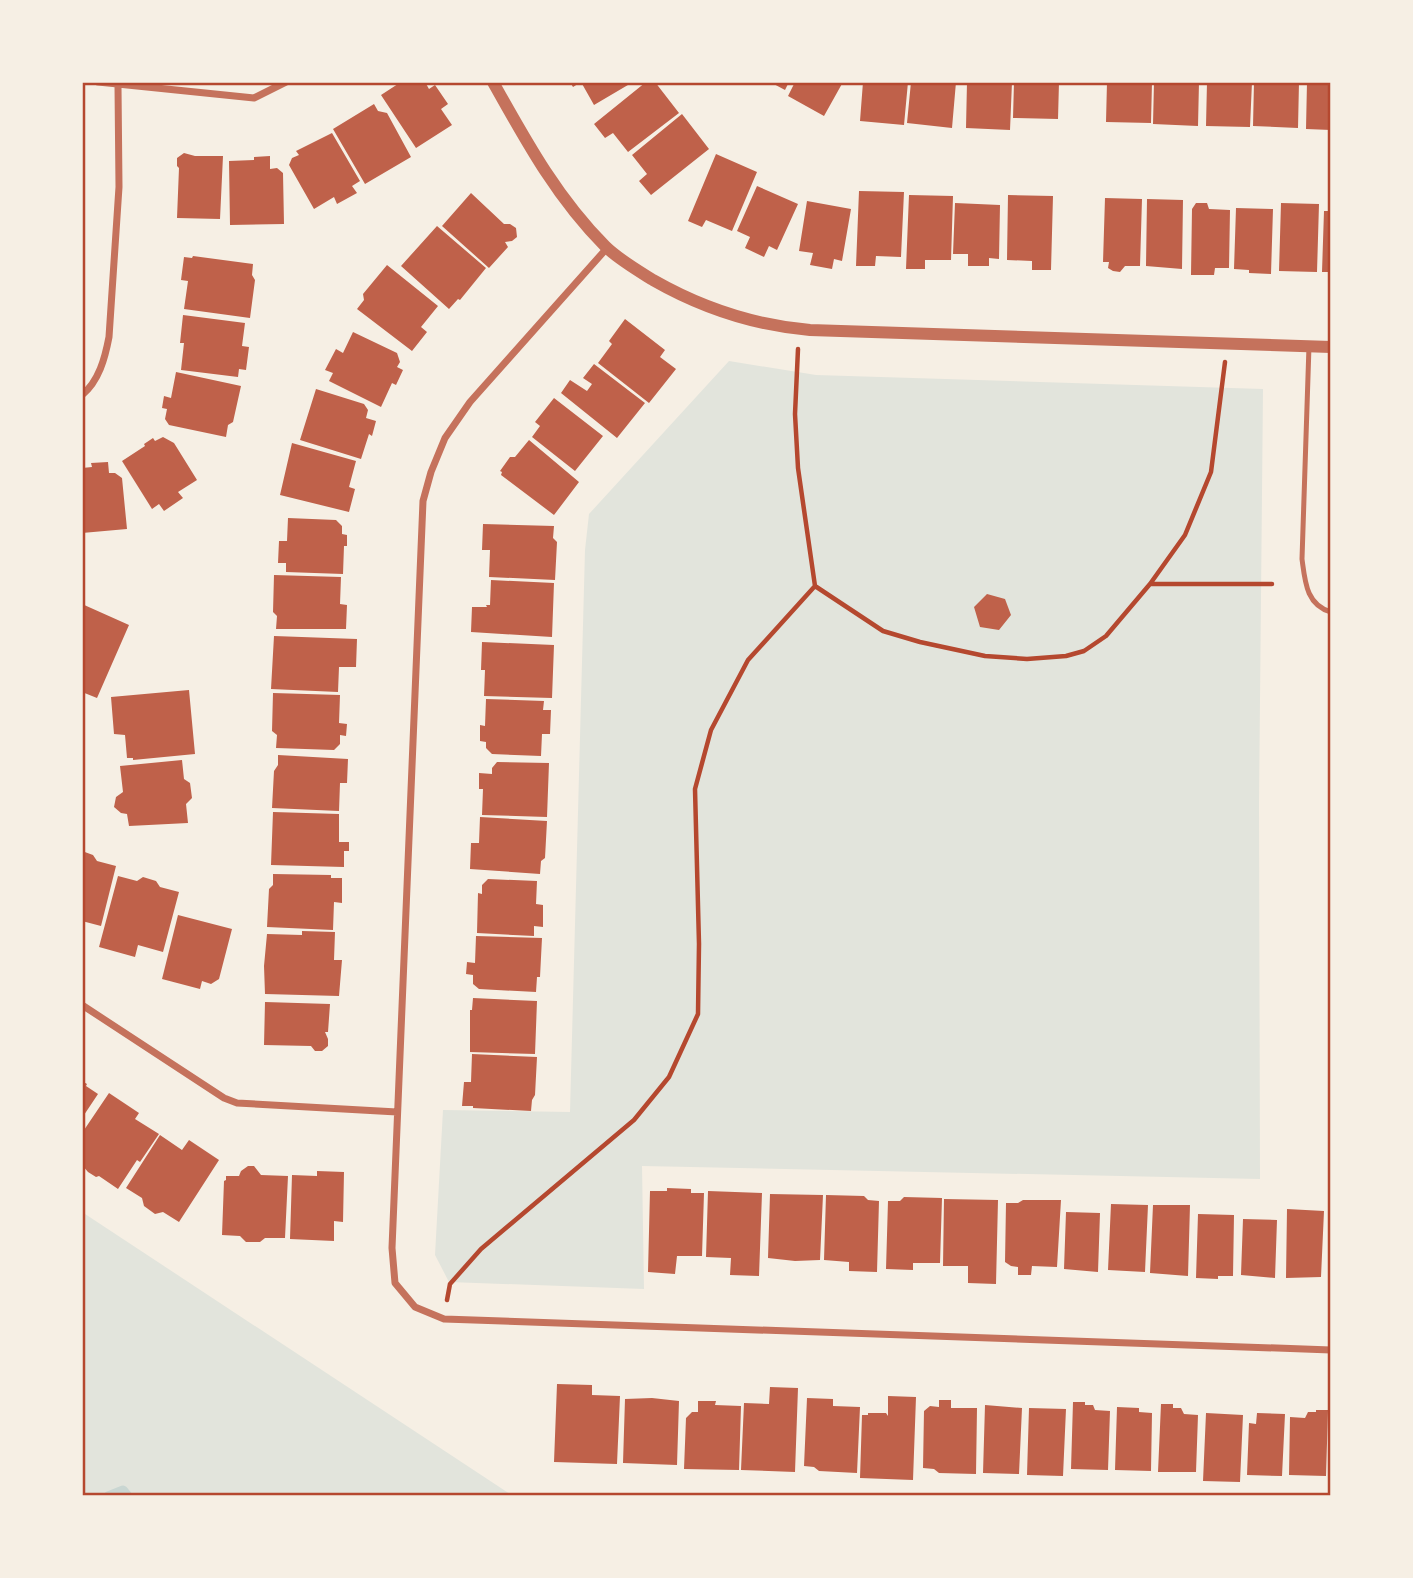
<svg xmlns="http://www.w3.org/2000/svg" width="1413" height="1578" viewBox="0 0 1413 1578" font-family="Karla,sans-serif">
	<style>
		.green { fill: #e2e4dc }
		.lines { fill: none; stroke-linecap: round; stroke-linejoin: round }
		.stream { stroke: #c9d6d2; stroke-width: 9 }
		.building { fill: #bf614a }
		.path { stroke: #b5482f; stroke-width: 4.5 }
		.service { stroke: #c5725c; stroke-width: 5 }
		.minor { stroke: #c5725c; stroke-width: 7 }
		.tertiary { stroke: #c5725c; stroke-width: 12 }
		.neatline { fill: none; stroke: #b5482f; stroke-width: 2.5 }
	</style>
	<rect width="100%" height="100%" fill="#f6efe4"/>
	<!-- green -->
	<path class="green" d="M729,361l87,14 447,14 -4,415 1,375 -618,-13 2,123 -195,-7 -14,-27 8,-145 127,2 15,-562 4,-36z
		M82,1212l431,284h-431z"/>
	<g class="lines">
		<!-- stream -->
		<path class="stream" d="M108,1496l15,-6 5,6"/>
	</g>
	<!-- building -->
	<path class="building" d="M401,82h24l4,7 6,-4 13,19 -7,5 11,16 -36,23 -35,-53z
		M570,82h63l-39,23 -13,-23 -8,5z
		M646,82h9l24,31 -51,39 -15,-19 -8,5 -11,-14z
		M770,82h19l-4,8z
		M795,82h48l-19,34 -36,-20z
		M863,82h45l-4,43 -44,-4z
		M911,82h45l-4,46 -45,-5z
		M967,82h45l-2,48 -44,-2z
		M1014,82h45l-1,37 -45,-1z
		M1107,82h45l-1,41 -45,-1z
		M1154,82h45l-1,44 -45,-2z
		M1207,82h45l-2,45 -44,-1z
		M1254,82h45l-1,46 -45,-2z
		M1307,82h24v48l-25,-1z
		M374,104l4,7 9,2 24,44 -46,27 -32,-55z
		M682,114l27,35 -58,46 -12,-14 8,-7 -15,-19z
		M332,133l28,48 -8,5 5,7 -20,11 -3,-7 -20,12 -25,-44 3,-7 7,-3 -3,-4z
		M184,153l11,3h28l-3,63 -43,-1 2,-50 -2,-2v-8z
		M716,154l41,18 -25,59 -26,-11 -4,7 -14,-6z
		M270,156v13l7,-1 6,5 1,51 -54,1 -1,-64 25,-1v-3z
		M757,186l41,18 -21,46 -8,-4 -5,11 -19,-9 5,-11 -13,-6z
		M859,191l45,1 -3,65 -25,-1 -1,10h-19z
		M471,193l33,31h6l6,4 1,9 -5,4 -7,1 3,5 -19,21 -47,-42z
		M909,195l44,1 -2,64h-26v9h-19z
		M1008,195l45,1 -2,74h-19v-9l-25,-1z
		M1105,198l37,1 -2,67h-15l-5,6 -7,-1 -5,-3 1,-6h-6z
		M1147,199l36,1 -1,69 -36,-3z
		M807,201l44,8 -9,52 -8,-2 -2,10 -22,-4 3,-12 -14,-2z
		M955,203l45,2 -1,54 -10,-1v8h-21v-12h-15z
		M1196,203h11l2,6 21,1 -1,58h-14l-1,7h-23l1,-66z
		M1281,203l38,1 -2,68 -38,-1z
		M1236,208l37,1 -2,65 -22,-1v-3l-15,-1z
		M1324,211h7v61h-9z
		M437,226l49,42 -26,32 -2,-1 -9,10 -48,-43z
		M193,256l60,8 -1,11 3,5 -5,38 -66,-9 4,-28 -7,-1 3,-23 8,1z
		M387,265l51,41 -17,21 6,5 -15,19 -55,-42 7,-9 -1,-6z
		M183,315l62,8 -3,23 7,1 -3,23 -7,-1 -1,8 -57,-7 3,-27h-4z
		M625,319l40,31 -5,7 16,12 -27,34 -51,-40 14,-19 -3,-3z
		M353,332l44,21 3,9 -3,5 6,3 -7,15 -4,-2 -11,24 -52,-26 4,-8 -8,-3 11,-21 7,4z
		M594,364l51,39 -28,35 -56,-45 9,-13 17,11 5,-7 -9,-6z
		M176,372l65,14 -8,36 -5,3 -2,12 -57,-12 -4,-6 2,-10 -5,-1 2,-12 7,2z
		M316,389l48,15 4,6 -2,8 10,3 -4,15 -3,-2 -8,25 -61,-19z
		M554,398l49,38 -28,35 -43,-34 8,-11 -5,-4z
		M163,437l11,6 23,37 -19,12 5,6 -19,13 -5,-7 -7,5 -30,-48 23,-15 -1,-2 9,-6 2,3z
		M529,440l50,42 -25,33 -53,-40 1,-3 -2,-1 10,-14h5z
		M292,443l64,18 -7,26 6,2 -6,23 -69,-17z
		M108,462l1,11h6l7,5 5,51 -45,4v-65l10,-1 -1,-4z
		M288,518l48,2 6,6v8l5,1v11h-3l-1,28 -57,-2v-9h-8l1,-22h8z
		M483,524l71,2 -1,12 4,4 -2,38 -66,-3 1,-27h-8z
		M274,575l67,2 -1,27 7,1 -1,24h-70l1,-13 -4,-4z
		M491,580l63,3 -2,54 -81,-5 1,-25h15l-1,-2h4z
		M987,594l18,5 6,16 -12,15 -19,-3 -6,-20z
		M82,604l47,21 -32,73 -15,-6z
		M274,636l83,3 -1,28h-17l-1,25 -67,-3z
		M482,642l72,3 -2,53 -68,-2 1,-26h-4z
		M189,690l6,64 -62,6v-2h-6l-2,-23 -11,-1 -3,-37z
		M273,693l67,2 -1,28 8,1 -1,12 -6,-1v9l-6,6 -58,-2 1,-13 -5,-4z
		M486,699l58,2 -1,9h8l-1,24h-8l-1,22 -49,-2 -6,-6v-6l-6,-1v-16l5,1z
		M278,755l70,4 -1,24h-7l-1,28 -67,-3 2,-37 4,-6z
		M182,760l2,19 6,4 2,15 -6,6 2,19 -59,3 -2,-12 -6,-1 -7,-6 2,-10 7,-5 -3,-26z
		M497,762l52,1 -2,54 -65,-2 1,-26h-4v-16l13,1v-6z
		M273,812l66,2v28h10v9h-5v16l-73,-2z
		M480,817l67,4 -2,37 -4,3 -1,13 -70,-5 1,-26h8z
		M82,851l11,4 4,6 19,5 -15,60 -19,-5z
		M273,874l58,1v3h11v25l-8,-1 -1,28 -66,-3 2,-38 4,-4z
		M118,876l19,5 6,-4 13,4 4,6 19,5 -16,60 -25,-7 -3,12 -36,-10z
		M488,879l49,2 -1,23 7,1v22l-9,-1v10l-57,-3 1,-40 4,1v-9z
		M178,915l54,14 -13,50 -8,5 -9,-3 -2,8 -38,-10z
		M302,931l33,1 -1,28h8l-3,36 -74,-2 -1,-28 3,-32 35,1z
		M476,936l66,2 -2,39h-3l-1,15 -57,-3 -6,-5v-9l-7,-1 1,-12 8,1z
		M473,998l64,3 -2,53 -65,-2v-42h2z
		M265,1002l65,2 -2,28h-3l3,7v7l-6,5h-7l-4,-5 -47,-1z
		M472,1054l65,3 -2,38 -3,5 -1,11 -58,-3v-2h-11l2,-24h7z
		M82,1081l5,3 -1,2 12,8 -16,24z
		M109,1093l30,20 -4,6 24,15 -19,28 -3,-2 -19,29 -19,-13 -3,1 -8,-5 -6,-7v-32z
		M160,1135l22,15 7,-10 30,20 -40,62 -16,-10 -8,2 -11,-8 -2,-8 -16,-10z
		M248,1166h6l7,9 27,1 -3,62h-20l-5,4h-14l-6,-6 -18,-1 2,-54 2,-1v-4h13l2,-5z
		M317,1171l27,1 -1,50 -9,-1v20l-44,-2 2,-64 25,1z
		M667,1188l24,1v4h13l-2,63h-25l-2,18 -27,-2 2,-81h17z
		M708,1191l54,2 -3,83 -29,-1 1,-17 -25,-1z
		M770,1194l53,1 -3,65 -25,1 -27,-3z
		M826,1195l38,1 4,4 11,1 -2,71 -28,-1v-9l-25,-2z
		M904,1197l38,1 -2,65h-27v7l-27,-1 2,-68h12z
		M944,1199l54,1 -2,84 -28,-1v-17h-25z
		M1023,1200h38l-4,67 -25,-1 -1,9h-13v-8l-7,-1 -6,-4 1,-59h12z
		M1111,1204l37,1 -3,67 -37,-2z
		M1153,1205h37l-2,71 -38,-3z
		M1287,1209l37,2 -3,66 -35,1z
		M1066,1212l34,1 -2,59 -34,-3z
		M1198,1214l36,1 -1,61h-15v3l-22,-1z
		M1243,1219l34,1 -2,58 -34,-3z
		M557,1384l35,1v10l28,1 -3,68 -63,-2z
		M770,1387l28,1 -3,84 -54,-2 3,-67 25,1z
		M888,1396l28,1 -3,83 -53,-2 2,-63h6v-2h18l2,3z
		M652,1398l27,3 -2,64 -54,-2 2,-64z
		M807,1398l26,1v7l27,1 -3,66 -38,-2 -5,-4 -10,-1z
		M939,1400h12v8h26l-1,66 -37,-1 -5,-4 -11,-1 1,-57 6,-5 9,1z
		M698,1401h18l-1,4 26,1 -2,64 -55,-1 2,-51 6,-6h6z
		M1073,1402h12v3h8l2,5 15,1 -2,59 -37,-1z
		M1161,1404h12v4h8l3,6 14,1 -2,57h-38z
		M985,1405l37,3 -3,66 -36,-1z
		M1117,1407l22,1v4l13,1 -1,58 -36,-1z
		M1029,1408l37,1 -3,67 -36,-1z
		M1316,1410h12l-2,66 -37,-1 1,-58 15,1 3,-6h8z
		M1206,1413l37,2 -3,67 -37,-1z
		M1257,1413l28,1 -3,62 -35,-1 2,-52 7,1z"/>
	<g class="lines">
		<!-- path -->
		<path class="path" d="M798,349l-3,65 3,54 17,118 68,45 37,11 65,14 42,3 39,-3 18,-5 22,-15 44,-52 35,-49 26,-63 14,-110
			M1150,584h122
			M447,1300l3,-16 31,-35 153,-129 35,-43 29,-63 1,-70 -4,-155 16,-59 37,-70 67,-74"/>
		<!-- service -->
		<path class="service" d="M1309,346l-7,213c3,22 4,46 29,53"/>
		<!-- minor -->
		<path class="minor" d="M98,82l156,16 32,-16
			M607,248l-137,154 -25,36 -14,34 -8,29 -31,747 3,35 20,24 29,12 887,31
			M82,395c17,-14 23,-37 27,-58l10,-150 -1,-101
			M82,1005l142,93 13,5 160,9"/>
		<!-- tertiary -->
		<path class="tertiary" d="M493,82c33,59 64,116 112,164 13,13 32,24 48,34 49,28 99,45 157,50l521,17"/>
	</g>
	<!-- border -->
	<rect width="1413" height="1578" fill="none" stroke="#f6efe4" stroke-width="168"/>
	<rect x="84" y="84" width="1245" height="1410" class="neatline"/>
</svg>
